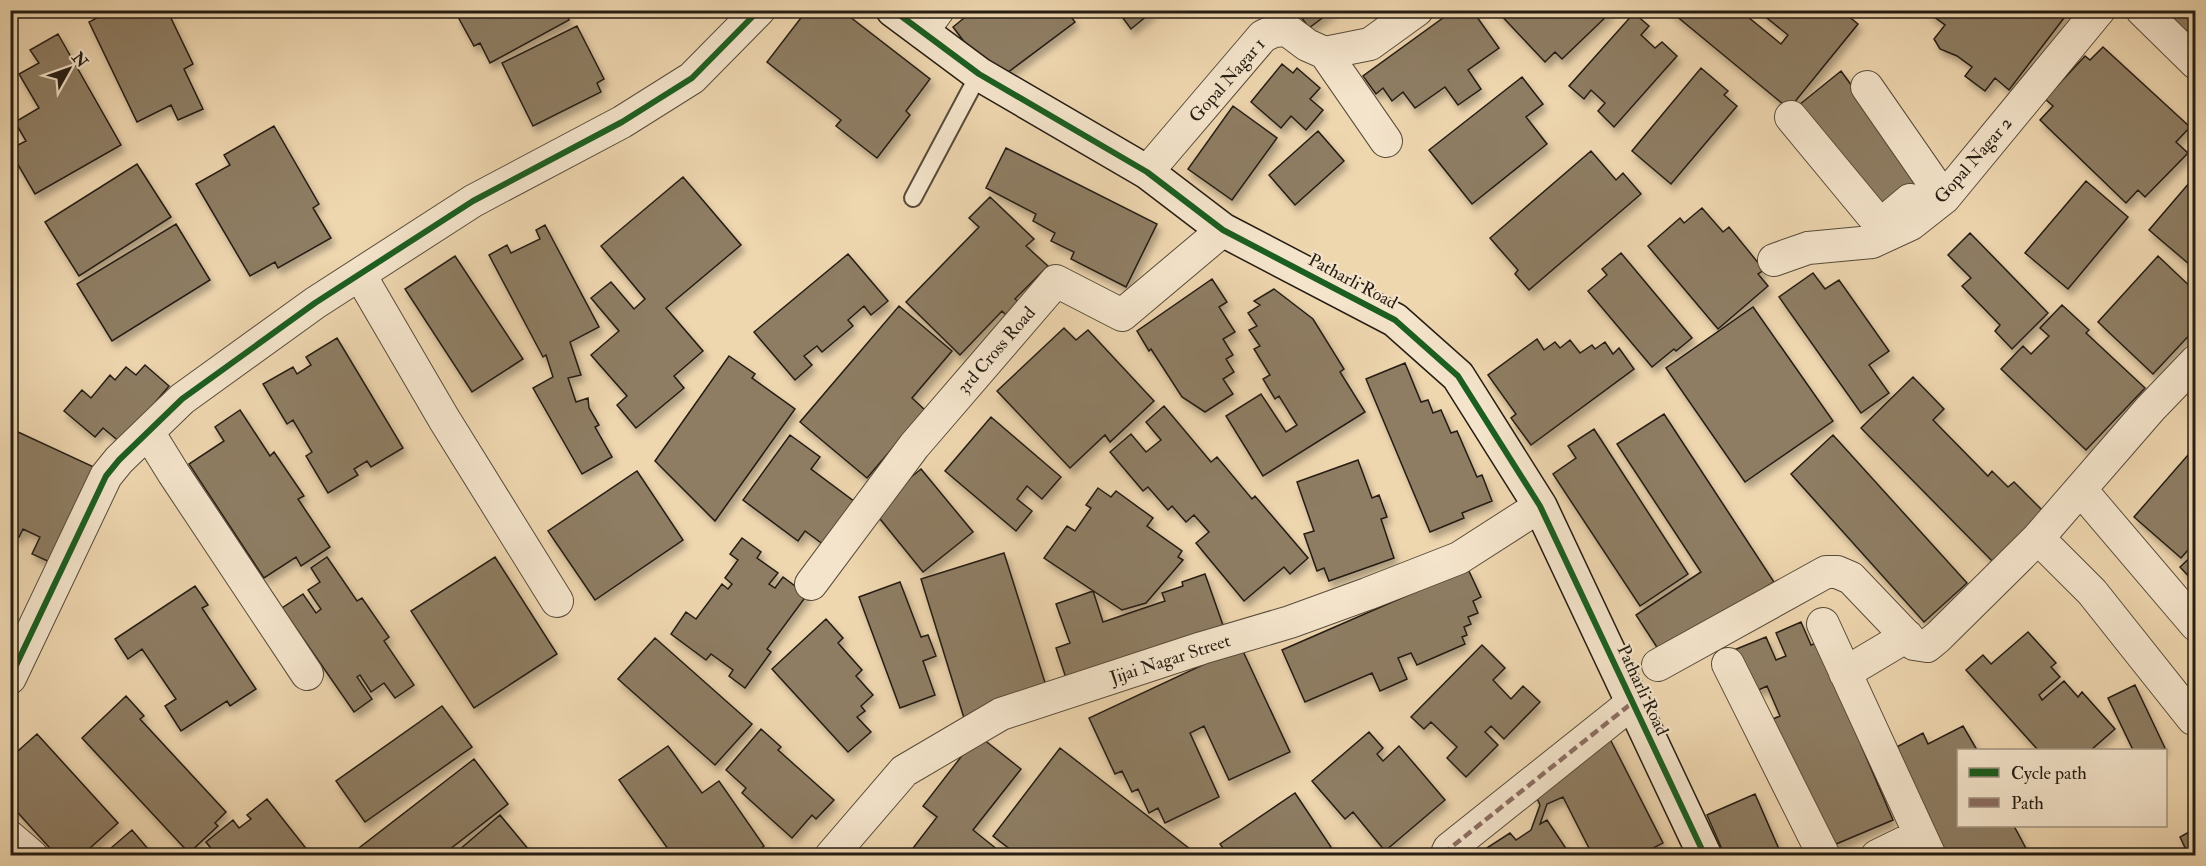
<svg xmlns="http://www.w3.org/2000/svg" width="2206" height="866" viewBox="0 0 2206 866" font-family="'IM FELL Double Pica',serif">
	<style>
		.building { fill: #8e7d64; stroke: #251d13; stroke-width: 1.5; filter: url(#shadow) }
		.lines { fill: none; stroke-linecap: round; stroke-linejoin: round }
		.lane-casing { stroke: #574b3a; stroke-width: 20 }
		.street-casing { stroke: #574b3a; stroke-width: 34 }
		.secondary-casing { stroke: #251d13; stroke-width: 36 }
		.lane { stroke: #f4e4cb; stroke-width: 16 }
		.street { stroke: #f4e4cb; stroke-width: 32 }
		.secondary { stroke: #f4e4cb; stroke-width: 33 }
		.quiet { stroke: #8d6e63; stroke-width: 4.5; stroke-dasharray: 9 4.5; stroke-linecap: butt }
		.cycleway-casing { stroke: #f4e4cb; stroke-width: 10 }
		.cycleway { stroke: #1b5e20; stroke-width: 6 }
		.labels { text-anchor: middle; stroke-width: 4.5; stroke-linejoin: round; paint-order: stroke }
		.street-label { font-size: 18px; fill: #251d13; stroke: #f4e4cb }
	</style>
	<defs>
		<filter id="shadow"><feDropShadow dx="3.5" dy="6" stdDeviation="3" flood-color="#0004"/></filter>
	</defs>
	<rect width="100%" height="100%" fill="#eed6af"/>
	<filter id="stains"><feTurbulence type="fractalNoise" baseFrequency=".00333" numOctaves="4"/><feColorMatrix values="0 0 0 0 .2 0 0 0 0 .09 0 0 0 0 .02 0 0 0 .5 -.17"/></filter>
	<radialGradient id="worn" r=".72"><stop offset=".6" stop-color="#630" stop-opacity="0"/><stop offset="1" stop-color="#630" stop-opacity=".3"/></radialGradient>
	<!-- building -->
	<path class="building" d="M112,10h55l26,54 -9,5 19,40 -25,11 -7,-15 -34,17 -48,-100z
		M469,10h95l5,10 -79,43 -10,-20 -6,3 -16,-29z
		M807,10h34l89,69 -24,32 4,4 -33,43 -41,-32 5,-6 -74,-58z
		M974,10h92l9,12 -80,60 -42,-55z
		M1117,10h37l-23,19z
		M1296,10h37l-24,18z
		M1454,10h18l27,38 -31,22 13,19 -23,16 -13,-18 -30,21 -12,-16 -11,9 -9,-13 -7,6 -13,-18z
		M1496,10h112l2,3 -48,46 -7,-7 -10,10z
		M1669,10h74l-1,2 39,32 7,-9 -31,-25h84l17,14 -69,85z
		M1931,10h139l-61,80 -14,-12 -10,13 -20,-15 7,-9 -15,-11 -17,-7 -6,-10 11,-14 -16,-12z
		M2164,10h32v31z
		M1634,13l15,13 -8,9 14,13 7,-6 15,14 -63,71 -16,-16 7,-8 -14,-13 -7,9 -15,-13z
		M577,26l27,53 -7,4 4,9 -68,34 -31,-63z
		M58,34l63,111 -86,49 -25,-43v-2l16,-8 -11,-19 24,-14 -20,-34 20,-11 -9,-13z
		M2103,47l87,80 -14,15 12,11 -43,44 -7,-7 -12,13 -86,-83 13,-14 -8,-7 40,-43 5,4z
		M1282,64l11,9 4,-5 23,20 -10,11 13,11 -17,20 -15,-14 -10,12 -30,-26z
		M1701,68l27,23 -4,4 13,11 -66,78 -39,-33z
		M1841,71l81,111 -41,30 -87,-103z
		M1522,77l21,27 -17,13 21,27 -75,60 -43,-54z
		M1233,106l44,32 -45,62 -44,-31z
		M274,126l45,78 -6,4 18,30 -53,30 -3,-6 -25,14 -54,-92 34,-19 -6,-10z
		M1318,131l26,30 -49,44 -26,-30z
		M1006,148l151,76 -31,63 -55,-28 3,-7 -23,-11 4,-8 -22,-12 3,-7 -50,-26z
		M1591,151l25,29 7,-7 18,21 -112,96 -14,-16 3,-4 -28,-32z
		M137,164l34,53 -92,59 -34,-54z
		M2196,175v95l-47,-40z
		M683,177l58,68 -75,63 37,43 -29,25 10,12 -48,40 -19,-23 10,-9 -36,-41 28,-24 -28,-33 20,-16 23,27 11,-10 -44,-53z
		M2086,181l42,36 -60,72 -43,-36z
		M990,197l44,42 -8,7 22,20 -33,33 8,6 -13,14 -8,-8 -42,44 -54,-53 73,-75 -10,-9z
		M1702,208l21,24 6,-5 35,43 -6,4 10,12 -50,43 -70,-83 32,-28 4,5z
		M176,224l34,56 -98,61 -35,-57z
		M545,225l54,102 -29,15 11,33 -13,3 8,24 12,-4 1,10 10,17 -4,2 17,30 -30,17 -49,-86 20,-11 -7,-22 -3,2 -54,-102 18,-10 4,8 29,-14 -4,-9z
		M1970,233l78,80 -36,36 -17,-18 5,-6 -38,-39 9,-8 -23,-23z
		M1621,253l71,85 -16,13 -2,-2 -22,18 -64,-76 19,-16 -5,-6z
		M848,254l40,47 -17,14 -7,-9 -16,14 5,6 -31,26 -5,-6 -13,10 8,9 -17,15 -41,-48z
		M455,256l68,103 -51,33 -67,-103z
		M2158,256l38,36v36l-43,46 -55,-52z
		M1813,273l12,16 14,-9 50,71 -20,14 20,28 -28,20 -82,-116z
		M1212,279l15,23 -8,5 16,25 -12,7 10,16 -7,4 8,13 -11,7 10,15 -28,18 -23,-15 -31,-48 -2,2 -12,-20z
		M1274,289l39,30 31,50 -4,3 25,40 -102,64 -37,-60 35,-22 25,38 11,-7 -18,-29 -4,3 -12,-20 7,-4 -16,-26 6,-3 -11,-16 8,-4 -9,-13 12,-8 -6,-4z
		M2062,305l27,25 -3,3 59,55 -59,62 -85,-81 22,-23 8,8 18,-18 -9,-8z
		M899,306l53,45 -40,47 13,12 -58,68 -67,-56z
		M1753,307l80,114 -88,61 -79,-114z
		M1064,328l12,12 12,-10 66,71 -44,41 -5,-7 -35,33 -73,-77z
		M337,338l66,110 -32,19 -4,-6 -13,8 4,6 -30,18 -22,-37 6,-4 -19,-32 -6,4 -24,-40 30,-17 4,7 14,-9 -5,-8z
		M1537,339l7,11 11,-8 5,6 10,-8 10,13 12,-8 3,4 10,-7 8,12 6,-6 15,21 -103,76 -20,-27 5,-4 -28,-39z
		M729,356l26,18 -3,4 43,31 -80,112 -60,-60z
		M1405,363l16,39 7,-2 5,13 8,-3 10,23 6,-2 20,46 5,-2 10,26 -30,12 2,5 -34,14 -64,-153z
		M145,365l24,21 -48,57 -18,-15 -8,9 -31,-26 18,-21 9,8 19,-23 5,5 11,-13 10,8z
		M1913,377l31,32 -11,11 55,56 4,-5 16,16 6,-5 33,33 -51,50 -135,-137z
		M1164,406l47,56 6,-5 35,42 3,-3 53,62 -18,16 -6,-7 -40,34 -48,-58 13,-11 -15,-17 -8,7 -14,-16 -4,4 -20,-23 -5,4 -33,-39 21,-18 15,18 15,-12 -15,-18z
		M240,410l30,46 4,-4 30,44 -6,3 32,48 -29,19 -5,-9 -32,21 -75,-114 35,-23 -9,-14z
		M1664,414l110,168 -112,73 -26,-40 65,-43 -84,-128z
		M991,417l70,60 -19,22 -15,-13 -10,13 15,12 -16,20 -71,-60z
		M1594,429l94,145 -48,32 -87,-132 23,-16 -8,-12z
		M18,432l78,36 -44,95 -20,-9 8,-17 -17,-8 -4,8 -9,-4v-95l4,1z
		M790,435l30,22 -9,12 44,33 -27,46 -23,-17 -7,10 -55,-41z
		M1833,435l134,148 -43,39 -133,-148z
		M2188,455l8,7v79l-15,17 -47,-41z
		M1358,460l14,38 7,-3 8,22 -6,2 13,39 -65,23 -5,-13 -7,3 -13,-37 10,-3 -17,-49z
		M921,469l52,63 -50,40 -51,-63z
		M637,471l46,69 -88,60 -47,-69z
		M1098,488l13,9 5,-6 37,27 -6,8 35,25 -4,6 5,3 -37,43 -24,7 -78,-52 23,-32 8,5 16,-23 -5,-3z
		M742,538l19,14 -4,6 21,15 -9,11 6,4 8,-11 24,18 -40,54 4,3 -26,36 -16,-12 4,-6 -22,-16 -5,6 -35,-26 15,-22 10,7 26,-35 6,5 4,-5 -7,-6 13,-18 -8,-6z
		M2196,552v32l-16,-17z
		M1004,553l44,139 -84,26 -43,-139z
		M327,557l30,44 5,-3 27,39 -5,4 30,44 -19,13 -11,-15 -13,9 -11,-17 -3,2 15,22 -18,13 -72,-104 21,-14 13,19 5,-4 -13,-19 12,-8 -9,-14z
		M495,557l62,97 -83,54 -63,-97z
		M1468,569l13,28 -8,4 5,12 -10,4 3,7 -7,3 3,8 -5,2 3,7 -48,21 -6,-12 -13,5 9,21 -27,12 -8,-18 -67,29 -23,-52z
		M1205,574l19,54 -157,53 -11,-33 14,-5 -14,-39 37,-13 10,31 62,-21 -3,-8 21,-7 -1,-4z
		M900,582l21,55 7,-2 8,21 -13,5 12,34 -35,13 -41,-111z
		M195,586l13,19 -6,3 54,81 -26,17 -3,-5 -46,30 -16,-25 11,-7 -34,-50 -14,10 -13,-20z
		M826,619l17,19 -5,5 24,27 -6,6 17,19 -12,11 4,5 -8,6 14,15 -23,20 -76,-83z
		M1801,622l10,23 8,-3 47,101 -5,2 32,75 -71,30 -54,-129 12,-5 -13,-30 -15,7 -18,-43 32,-13 10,23 10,-4 -10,-23z
		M2028,632l28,31 -5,4 9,10 -21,18 3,5 22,-19 14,16 4,-5 33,37 -24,21h-53l-72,-80 17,-15 8,9z
		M655,638l97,86 -37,41 -97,-86z
		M1482,645l23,23 -12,12 18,19 12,-13 17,16 -36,37 -13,-13 -6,6 13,13 -32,32 -19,-19 10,-11 -26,-25 -7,7 -13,-12z
		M1241,647l49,105 -61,28 -25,-54 -14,7 29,64 -54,26 -7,-15 -9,5 -11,-24 -6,3 -10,-21 -7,3 -26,-56z
		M2135,685l30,63 -5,2h-27l-25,-52z
		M126,696l18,20 -4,3 86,93 -11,11 3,3 -29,27 -107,-115z
		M442,706l30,41 -107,75 -29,-41z
		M1963,726l14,24h-19v76h56l16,30h-88l-55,-104 36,-19 5,11z
		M761,729l20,18 -3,3 56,50 -18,19 -4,-4 -20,23 -50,-45 4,-5 -20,-18z
		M1369,732l14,16 -6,6 6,7 16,-15 46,54 -60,51 -32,-39 -8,7 -33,-38z
		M37,734l81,89 -37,33h-24l-47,-52v-46z
		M978,735l43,34 -48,61 25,20 -5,6h-86l30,-39 -14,-11z
		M1609,737l54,106 -25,13h-45l-30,-59 -16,7 -7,20 7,-4 24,36h-90l-2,-3 31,-20 6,7 15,-10 9,-25 -9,-19 18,-2 20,-11 -6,-13z
		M668,746l34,47 17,-12 45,65 -14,10h-77l-54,-76z
		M1060,748l139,108h-180l-26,-20z
		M474,759l34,45 -67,52h-77l-5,-8z
		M1295,793l36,54 -12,9h-91l-8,-12z
		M1755,794l27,62h-57l-18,-41z
		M267,799l45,57h-95l-11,-14 27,-22 6,8 12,-9 -4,-4z
		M500,815l34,41h-82z
		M2196,828v28h-7l-9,-19z
		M132,830l22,26h-62l8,-8 4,6z"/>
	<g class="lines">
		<!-- lane casing -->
		<g class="lane-casing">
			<path id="lane" d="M913,198l66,-124"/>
		</g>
		<!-- street casing -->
		<g class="street-casing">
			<path id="street" d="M2142,10l54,53
				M922,32l16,-22
				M1325,53l61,88
				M1867,87l77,111
				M1791,117l81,98 9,5 10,-4 19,-16
				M1147,172l116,-136 11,-5 13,-1 20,15 18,8 45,-9 47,-34
				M1774,260l34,-12 64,-6 39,-18 33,-26 155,-188
				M360,275l84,144 113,182
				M148,432l26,42 133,200
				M2081,490l115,135
				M2038,538l54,54 101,127
				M811,584l103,-138 142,-165 66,34 101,-85
				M1823,624l107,232
				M1728,664l96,192
				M1658,665l168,-93h11l14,6 63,66 13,2 11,-9 100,-99 112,-129 46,-48
				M1845,673l62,-37
				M10,678l96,-202 13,-16 63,-61 133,-96 158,-102 149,-79 70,-44 67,-68
				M10,837l22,19
				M831,856l73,-85 97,-57 201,-66 88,-26 77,-28 92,-36 81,-52
				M1446,856l3,-7 183,-146
				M1877,856l43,-21"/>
		</g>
		<!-- secondary casing -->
		<g class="secondary-casing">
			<path id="secondary" d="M893,10l86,64 168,98 76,58 172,90 63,56 82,130 165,350"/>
		</g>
		<!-- lane -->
		<use href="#lane" class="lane"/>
		<!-- street -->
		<use href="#street" class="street"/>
		<!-- secondary -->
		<use href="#secondary" class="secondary"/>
		<!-- quiet -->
		<path class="quiet" d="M1446,856l3,-7 183,-146"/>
		<!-- cycleway casing -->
		<g class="cycleway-casing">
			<path id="cycleway" d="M893,10l86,64 168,98 76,58 172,90 63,56 82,130 165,350
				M10,678l96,-202 13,-16 63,-61 133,-96 158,-102 149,-79 70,-44 67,-68"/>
		</g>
		<!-- cycleway -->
		<use href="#cycleway" class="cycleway"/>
	</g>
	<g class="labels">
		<!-- street labels -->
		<g class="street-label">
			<text transform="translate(1227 80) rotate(-49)" y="6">Gopal Nagar 1</text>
			<text transform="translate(1973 160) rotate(-49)" y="6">Gopal Nagar 2</text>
			<text transform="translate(1353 281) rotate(28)" y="6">Patharli Road</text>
			<text transform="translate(996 350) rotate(-49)" y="6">3rd Cross Road</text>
			<text transform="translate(1170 659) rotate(-18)" y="6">Jijai Nagar Street</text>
			<text transform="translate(1643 690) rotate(65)" y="6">Patharli Road</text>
		</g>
	</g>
	<!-- margin -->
	<rect width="2206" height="866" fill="none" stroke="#eed6af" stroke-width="36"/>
	<rect x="12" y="12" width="2182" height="842" fill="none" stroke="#251d13" stroke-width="3"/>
	<rect x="18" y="18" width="2170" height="830" fill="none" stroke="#251d13" stroke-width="1.5"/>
	<!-- legend -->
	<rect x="1957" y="749" width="210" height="78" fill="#f4e4cb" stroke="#a19481" stroke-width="1.5"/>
	<rect x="1969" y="768" width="30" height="9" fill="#1b5e20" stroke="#a19481" stroke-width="1.5"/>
	<text x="2011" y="779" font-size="18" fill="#251d13">Cycle path</text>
	<rect x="1969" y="798" width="30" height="9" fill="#8d6e63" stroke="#a19481" stroke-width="1.5"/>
	<text x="2011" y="809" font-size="18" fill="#251d13">Path</text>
	<!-- north arrow -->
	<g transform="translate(69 69) rotate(50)" stroke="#f4e4cb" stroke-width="4.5" paint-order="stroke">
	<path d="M0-4.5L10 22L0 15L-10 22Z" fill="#251d13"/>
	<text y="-9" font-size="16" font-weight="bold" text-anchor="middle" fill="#251d13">N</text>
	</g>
	<rect width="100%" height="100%" filter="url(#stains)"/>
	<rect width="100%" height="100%" fill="url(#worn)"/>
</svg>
